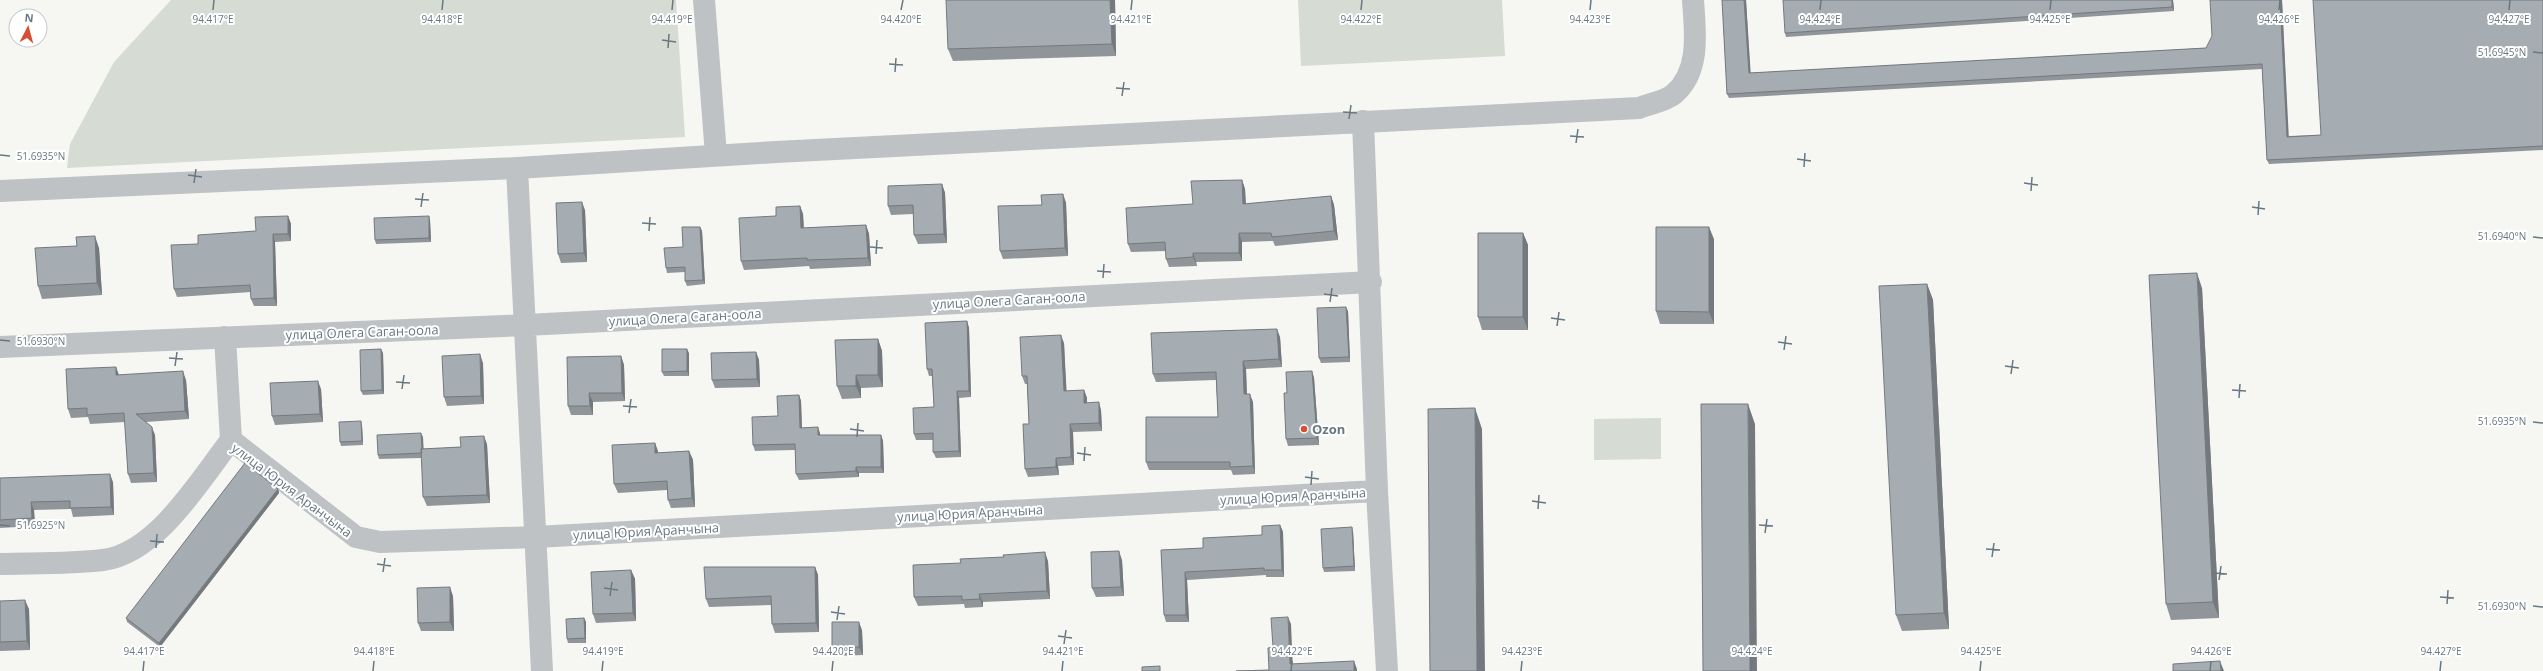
<svg xmlns="http://www.w3.org/2000/svg" width="2543" height="671" viewBox="0 0 2543 671" font-family="'Open Sans',sans-serif">
	<style>
		.green { fill: #d6dbd3 }
		.lines { fill: none; stroke-linecap: round; stroke-linejoin: round }
		.minor { stroke: #bec2c5; stroke-width: 22 }
		.wall { fill: #8f9599 }
		.shaded-wall { fill: #74797d }
		.building { fill: #a6adb2; stroke: #74797d }
		.ticks { fill: none; stroke: #687882; stroke-width: 1.5 }
		.poi-dot { fill: #d44f35; stroke: #fff; stroke-width: 1.5 }
		.labels { text-anchor: middle; stroke-width: 4; stroke-linejoin: round; paint-order: stroke }
		.street-label { font-size: 13px; fill: #687882; stroke: #fff }
		.poi-label { font-size: 13px; font-weight: bold; fill: #687882; stroke: #fff; text-anchor: start }
		.ticks-label { font-size: 10px; text-anchor: middle; fill: #687882; stroke: #fff; stroke-width: 4; stroke-linejoin: round; paint-order: stroke }
	</style>
	<rect width="100%" height="100%" fill="#f6f6f3"/>
	<!-- green -->
	<path class="green" d="M171,0h505l9,137 -618,31 3,-24 44,-82z
		M1298,0h204l3,56 -204,10z
		M1661,418v41l-67,1v-41z"/>
	<g class="lines">
		<!-- minor -->
		<path class="minor" d="M704,0l12,155
			M1363,121l14,370 10,180
			M517,168l25,503
			M0,191l517,-23 259,-16 863,-44c10,-4 27,-7 35,-14 27,-23 21,-63 19,-94
			M225,337l6,103
			M0,347l526,-22 845,-43
			M0,564c34,-1 69,0 103,-4 54,-7 97,-80 128,-120l125,97 24,5 156,-5 841,-46"/>
	</g>
	<!-- wall -->
	<path class="wall" d="M1115,0l1,56 -163,5 -5,-12z
		M1722,0h24l4,73 456,-25 76,-48 6,136 33,-1 222,-135v150l-274,14 -2,-4 -5,-91 -533,29 -2,-4z
		M2173,0l1,11 -388,26 -1,-4z
		M1242,180l3,9 1,15 85,-8 3,9 4,35 -63,6 -2,-5 -31,1v19l-46,1 1,4 -28,1 -3,-8v-8l-35,1 -3,-8 65,-40z
		M942,184l3,9 2,50 -29,1 -4,-9 -1,-21 -22,1 -3,-9z
		M1063,194l3,9 2,53 -65,3 -3,-8z
		M800,206l3,8 1,14 62,-3 3,9 2,32 -61,3 -1,-3 -65,4 -3,-9 35,-45z
		M585,210l2,52 -26,1 -3,-9z
		M288,216l3,8v17l-16,1 2,64h-23l-3,-7v-7l-74,5 -3,-8 82,-58z
		M430,220l1,22 -55,2 -1,-4z
		M700,227l2,4 3,53 -18,2 -2,-5v-9l-18,1 -1,-5z
		M1523,233l5,12v85h-46l-4,-13z
		M1714,239v85h-54l-4,-13z
		M99,248l3,47 -60,4 -4,-13z
		M1927,284l6,16 16,329 -47,2 -6,-16z
		M2202,288l17,330 -48,2 -5,-16z
		M1348,311l2,51 -29,1 -2,-5z
		M967,321l2,7 2,69 -12,1 2,59 -25,1 -3,-6v-12h-17l-2,-6 20,-27 -2,-31h-3l-2,-7z
		M1280,337l2,30 -36,2 1,25 6,8 2,72 -22,1 -2,-5h-82l-3,-8 72,-45 -2,-37 -60,2 -3,-8z
		M878,339l4,12 1,36 -22,1v10l-19,1 -5,-13z
		M1064,343l2,48 18,-1 3,8v5l14,7 1,21 -29,1 1,33 -16,1 1,9 -31,2 -3,-8 4,-45 -2,-40h-2l-3,-8z
		M756,352l3,8 1,27 -45,1 -3,-8z
		M383,353l1,41 -21,1 -2,-4z
		M689,353v23h-25l-2,-4z
		M621,356l3,9 1,36 -32,1v13h-22l-3,-9z
		M483,363l1,41 -37,2 -3,-9z
		M116,367l3,8 67,5 3,39 -43,3 9,13 2,47 -26,1 -3,-9 -3,-52 -35,2 -2,-7 -17,1 -3,-9z
		M1312,371l2,7 5,67 -31,1 -2,-7 1,-46z
		M321,389l2,33 -48,3 -3,-9z
		M799,395l2,6 1,27 18,5v2h61l2,6 1,32h-25v4l-60,3 -3,-6 -1,-24 -40,1 -2,-6 25,-29z
		M362,425l1,20 -22,1 -1,-4z
		M423,437v12l38,-2 26,-3 3,59 -63,3 -4,-9 -1,-39 -43,1 -1,-4z
		M655,443l3,10 31,-2 4,9 2,47 -24,1 -3,-8 -1,-10 -49,3 -4,-9z
		M0,478l113,4 1,33 -41,2 -2,-8 -37,1 1,16 -35,2z
		M278,489l1,4 -119,154 -33,-25 -1,-4z
		M1280,525l3,7 1,45h-18v-2l-79,5 2,42h-23l-2,-7 -3,-65 42,-2 59,-13z
		M1353,531l2,40 -31,1 -1,-4z
		M1004,557l44,4 2,38 -67,3v5l-18,1 -1,-4 -46,2 -4,-9 47,-34z
		M1122,560l2,36 -28,1 -4,-9z
		M815,567l3,8 1,57 -44,1 -3,-9 -1,-19 -62,2 -3,-8z
		M631,570l4,9 1,42 -40,2 -3,-9z
		M453,596l1,35h-33l-3,-8z
		M0,601l29,8 1,41 -30,1z
		M584,618l2,4v21h-18l-1,-4z
		M862,630l1,25 -28,1 -3,-8z"/>
	<!-- shaded-wall -->
	<path class="shaded-wall" d="M1110,0h5l1,56 -4,-12z
		M1744,0h2l5,78 -2,-5z
		M2172,0h1l1,11 -2,-4z
		M2280,0h2l7,141 -2,-4z
		M1242,180l3,9 1,24 -3,-9z
		M942,184l3,9 2,50 -3,-9z
		M1063,194l3,9 2,53 -3,-8z
		M1331,196l3,9 4,35 -4,-9z
		M582,202l3,8 2,52 -3,-9z
		M800,206l3,8 1,23 -3,-9z
		M288,216l3,8v17l-3,-7z
		M429,216l1,4 1,22 -2,-4z
		M866,225l3,9 2,32 -3,-8z
		M700,227l2,4 3,53 -2,-4z
		M1709,227l5,12v85l-5,-12z
		M1239,233l3,9v19l-3,-8z
		M1523,233l5,12v85l-5,-13z
		M273,234l2,8 2,64 -3,-8z
		M95,236l4,12 3,47 -5,-12z
		M1193,253l3,9 1,4 -4,-9z
		M2197,273l5,15 17,330 -6,-16z
		M1927,284l6,16 16,329 -5,-16z
		M1346,307l2,4 2,51 -1,-5z
		M967,321l2,7 2,69 -2,-6z
		M1277,329l3,8 2,30 -3,-8z
		M1061,335l3,8 3,56 -3,-8z
		M878,339l4,12 1,36 -5,-12z
		M381,349l2,4 1,41 -2,-4z
		M687,349l2,4v23l-2,-5z
		M756,352l3,8 1,27 -3,-8z
		M480,354l3,9 1,41 -3,-8z
		M621,356l3,9 1,36 -3,-8z
		M1243,361l3,8 1,33 -3,-8z
		M116,367l3,9 -3,-1z
		M183,371l3,9 3,39 -4,-8z
		M1312,371l2,7 5,67 -2,-7z
		M856,375l5,13v10l-5,-12z
		M318,381l3,8 2,33 -3,-8z
		M1084,390l3,8v13l-3,-8z
		M957,391l2,7 2,59 -2,-6z
		M589,393l4,9v13l-3,-9z
		M1250,394l3,8 2,72 -2,-8z
		M799,395l2,6 1,33 -2,-6z
		M1099,402l2,8 1,21 -3,-8z
		M1748,404l7,20 2,247h-7z
		M1475,408l7,21 3,242h-8z
		M361,421l1,4 1,20 -1,-4z
		M1070,424l3,8 1,33 -3,-8z
		M152,427l3,8 2,47 -3,-9z
		M818,427l2,6v8l-2,-6z
		M421,433l2,4 1,20 -2,-4z
		M881,435l2,6 1,32 -3,-6z
		M484,436l3,8 3,59 -3,-8z
		M655,443l3,8v10l-3,-8z
		M689,451l4,9 2,47 -3,-9z
		M1056,458l2,8 1,9 -3,-8z
		M856,467l3,6v4l-3,-6z
		M110,474l3,8 1,33 -3,-8z
		M278,489l1,4 -119,154 -1,-4z
		M31,502l3,8 1,16 -3,-8z
		M1280,525l3,7 1,45 -2,-7z
		M1352,527l1,4 2,40 -1,-5z
		M1119,551l3,9 2,36 -3,-9z
		M1045,552l3,9 2,38 -3,-8z
		M815,567l3,8 1,57 -3,-9z
		M631,570l4,9 1,42 -3,-8z
		M1185,572l2,8 2,42 -3,-7z
		M450,587l3,9 1,35 -4,-9z
		M979,594l4,8v5l-3,-8z
		M25,600l4,9 1,41 -3,-9z
		M1288,617l3,7 2,47 -3,-7z
		M584,618l2,4v21l-1,-5z
		M859,622l3,8 1,25 -4,-8z
		M1354,661l3,8v2h-3z
		M2220,661l4,10h-3z"/>
	<!-- building -->
	<path class="building" d="M946,0h164l2,44 -164,5z
		M1722,0h22l5,73 457,-25 6,-12 -2,-36h70l7,137 34,-2 -8,-135h230v146l-276,14 -5,-96 -535,30z
		M1783,0h389v7l-387,26z
		M1242,180l1,24 88,-8 3,35 -62,6 -1,-4h-32v20h-46v4l-27,2 -1,-17 -37,2 -2,-36 67,-4 -2,-23z
		M942,184l2,50 -30,1 -1,-30 -25,1v-20z
		M1063,194l2,54 -65,3 -2,-45 44,-1 -1,-10z
		M582,202l2,51 -26,1 -2,-51z
		M800,206l1,22 65,-3 2,33 -61,2v-2l-66,3 -2,-43 37,-2v-9z
		M288,216v18h-15l1,64 -23,1 -1,-14 -76,4 -3,-44 27,-1v-9l58,-4 -1,-14z
		M429,216v22l-54,2 -1,-22z
		M682,227h18l3,53 -18,1v-14l-19,1 -2,-20 19,-1z
		M1656,227h53v85l-53,-1z
		M1478,233h45v84h-45z
		M95,236l2,47 -59,3 -3,-38 42,-2 -1,-9z
		M2197,273l16,329 -47,2 -17,-329z
		M1927,284l17,329 -48,2 -17,-329z
		M1346,307l3,50 -30,1 -2,-50z
		M967,321l2,70h-12l2,60 -26,1v-19l-19,1 -1,-26 21,-1 -2,-38h-5l-2,-46z
		M1277,329l2,30 -36,2 1,33h6l3,72 -23,1v-5h-84v-45h72l-2,-45 -63,2 -2,-41z
		M1061,335l3,56 20,-1v13l15,-1v21l-29,1 1,33 -15,1v9l-31,2 -2,-45h6l-2,-48h-5l-2,-39z
		M878,339v36h-22v11h-19l-2,-46z
		M381,349l1,41 -21,1 -1,-41z
		M662,349h25v22l-25,1z
		M756,352l1,27 -45,1 -1,-27z
		M480,354l1,42 -37,1 -2,-41z
		M621,356l1,37h-33l1,13h-22l-1,-49z
		M116,367v8l67,-4 2,40 -49,3 16,13 2,46 -26,1 -4,-61 -37,2v-7l-19,1 -2,-40z
		M1312,371l5,67 -31,1 -2,-46h3l-1,-21z
		M318,381l2,33 -48,2 -2,-33z
		M799,395l1,33 18,-1v8h63v32h-25v4l-60,3 -1,-30 -42,1 -1,-28 26,-1 -1,-20z
		M1701,404h47l2,267h-47z
		M1475,408l2,263h-47l-2,-262z
		M361,421l1,20 -22,1 -1,-20z
		M421,433l1,16h-1l1,4 -44,2 -1,-20z
		M484,436l3,59 -64,2 -2,-48 40,-2 -1,-10z
		M655,443v10l34,-2 3,47 -24,2 -1,-19 -53,3 -2,-39z
		M245,463l33,26 -119,154 -33,-25z
		M110,474l1,33 -41,1v-7l-39,1 1,16 -32,2v-42z
		M1280,525l2,45h-18v-2l-79,4 1,43h-22l-3,-65 42,-2v-10l59,-3v-9z
		M1352,527l2,39 -31,2 -2,-39z
		M1119,551l2,36 -29,1 -1,-36z
		M1045,552l2,39 -68,3 1,5 -18,1v-4l-48,1 -1,-32 48,-2 -1,-4 44,-2 -1,-2z
		M704,567h111l1,56 -44,1 -1,-28 -65,3z
		M631,570l2,43 -40,1 -2,-42z
		M450,587v35l-32,1 -1,-35z
		M25,600l2,41 -27,1v-41z
		M1288,617l2,47 64,-3v10h-118l33,-1 -1,-22 5,-1 -2,-29z
		M584,618l1,20 -18,1 -1,-20z
		M832,622h27v25l-27,1z
		M2220,661l1,10h-48v-7z
		M1160,666v5h-18v-4z"/>
	<!-- ticks -->
	<path class="ticks" d="M213,10l1,-10M442,10l1,-10M672,10l1,-10M901,10l2,-10M1131,10l1,-10M1361,10l1,-10M1590,10l1,-10M1820,10l1,-10M2050,10l1,-10M2279,10l1,-10M2509,10l1,-10M662,40l14,2M668,48l1,-14M2533,52l10,1M889,64l14,1M895,72l1,-14M1116,88l14,1M1122,96l2,-14M1343,112l14,1M1349,119l2,-14M1570,136l14,1M1576,143l2,-14M0,155l10,1M1797,159l14,2M1804,167l1,-14M188,175l14,2M194,183l2,-14M2024,183l14,2M2031,191l1,-14M415,199l14,1M421,207l2,-14M2252,207l13,2M2258,215l1,-14M642,223l14,1M649,231l1,-14M2533,237l10,1M870,247l13,1M876,254l1,-14M1097,271l14,1M1103,278l1,-14M1324,294l14,2M1330,302l2,-14M1551,318l14,2M1557,326l2,-14M0,340l10,1M1778,342l14,2M1784,350l2,-14M169,358l14,1M175,366l2,-14M2005,366l14,2M2011,374l2,-14M396,382l14,1M402,389l2,-14M2232,390l14,1M2239,398l1,-14M623,406l14,1M629,413l2,-14M2533,422l10,1M850,429l14,2M857,437l1,-14M1077,453l14,2M1084,461l1,-14M1305,477l14,2M1311,485l1,-14M1532,501l14,2M1538,509l1,-14M0,525l10,1M1759,525l14,1M1765,533l2,-14M150,541l14,1M156,548l1,-14M1986,549l14,1M1992,557l2,-14M377,564l14,2M383,572l2,-14M2213,573l14,1M2219,580l2,-14M604,588l14,2M610,596l2,-14M2440,597l14,1M2447,604l1,-14M2533,606l10,1M831,612l14,2M837,620l2,-14M1058,636l14,2M1064,644l2,-14M143,671l1,-10M373,671l1,-10M602,671l1,-10M832,671l1,-10M1062,671l1,-10M1291,671l1,-10M1521,671l1,-10M1751,671l1,-10M1980,671l1,-10M2210,671l1,-10M2440,671l1,-10"/>
	<!-- markers -->
	<circle class="poi-dot" cx="1304" cy="429" r="4"/>
	<g class="labels">
		<!-- street labels -->
		<g class="street-label">
			<text transform="translate(1009 300) rotate(-3)" y="5">улица Олега Саган-оола</text>
			<text transform="translate(685 317) rotate(-3)" y="5">улица Олега Саган-оола</text>
			<text transform="translate(362 332) rotate(-2)" y="5">улица Олега Саган-оола</text>
			<text transform="translate(292 490) rotate(37)" y="5">улица Юрия Аранчына</text>
			<text transform="translate(1293 496) rotate(-3)" y="5">улица Юрия Аранчына</text>
			<text transform="translate(970 513) rotate(-3)" y="5">улица Юрия Аранчына</text>
			<text transform="translate(646 531) rotate(-3)" y="5">улица Юрия Аранчына</text>
		</g>
		<!-- poi labels -->
		<g class="poi-label">
			<text x="1312" y="434">Ozon</text>
		</g>
	</g>
	<g class="ticks-label">
		<text x="213" y="23">94.417°E</text>
		<text x="442" y="23">94.418°E</text>
		<text x="672" y="23">94.419°E</text>
		<text x="901" y="23">94.420°E</text>
		<text x="1131" y="23">94.421°E</text>
		<text x="1361" y="23">94.422°E</text>
		<text x="1590" y="23">94.423°E</text>
		<text x="1820" y="23">94.424°E</text>
		<text x="2050" y="23">94.425°E</text>
		<text x="2279" y="23">94.426°E</text>
		<text x="2509" y="23">94.427°E</text>
		<text x="2502" y="56">51.6945°N</text>
		<text x="41" y="160">51.6935°N</text>
		<text x="2502" y="240">51.6940°N</text>
		<text x="41" y="345">51.6930°N</text>
		<text x="2502" y="425">51.6935°N</text>
		<text x="41" y="529">51.6925°N</text>
		<text x="2502" y="610">51.6930°N</text>
		<text x="144" y="655">94.417°E</text>
		<text x="374" y="655">94.418°E</text>
		<text x="603" y="655">94.419°E</text>
		<text x="833" y="655">94.420°E</text>
		<text x="1063" y="655">94.421°E</text>
		<text x="1292" y="655">94.422°E</text>
		<text x="1522" y="655">94.423°E</text>
		<text x="1752" y="655">94.424°E</text>
		<text x="1981" y="655">94.425°E</text>
		<text x="2211" y="655">94.426°E</text>
		<text x="2441" y="655">94.427°E</text>
	</g>
	<!-- north arrow -->
	<g transform="translate(28 28) rotate(6)"><circle r="19" fill="#ffffff" stroke="#c3c9cd"/>
	<path d="M0-3L7 15L0 10L-7 15Z" fill="#d44f35"/>
	<text y="-6" font-size="11" font-weight="bold" text-anchor="middle" fill="#687882">N</text>
	</g>
</svg>
